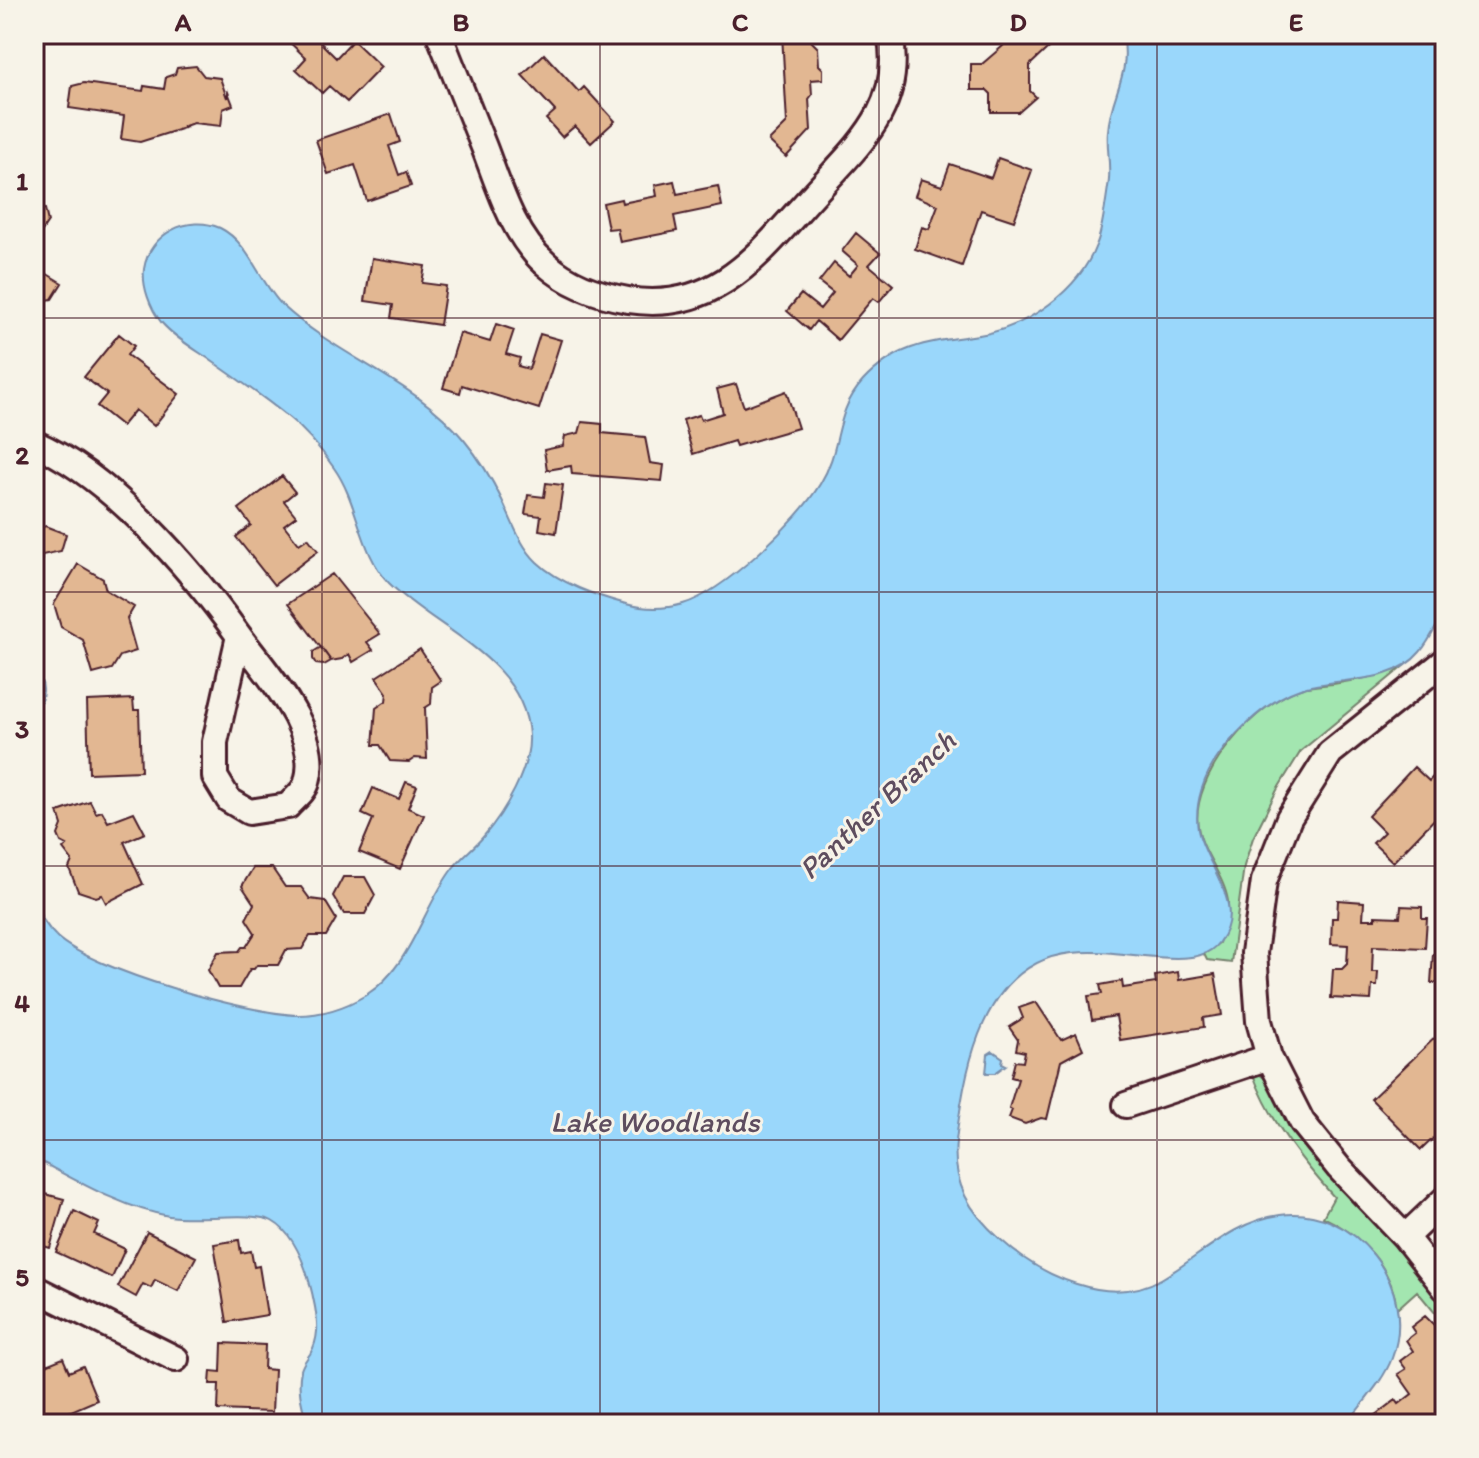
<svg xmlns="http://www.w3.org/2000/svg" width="1479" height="1458" viewBox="0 0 1479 1458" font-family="Itim,sans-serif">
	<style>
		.green { fill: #a3e6b0; stroke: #76826e; stroke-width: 2 }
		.water { fill: #9ad7fb; stroke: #7a8da8; stroke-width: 2 }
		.building { fill: #e2b792; stroke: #4a1f2b; stroke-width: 2 }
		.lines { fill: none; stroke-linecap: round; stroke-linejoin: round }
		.minor-casing { stroke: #4a1f2b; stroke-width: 30 }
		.minor { stroke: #f7f3e8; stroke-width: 24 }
		.grid { fill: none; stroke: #4a1f2b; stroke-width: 2; stroke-opacity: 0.55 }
		.labels { text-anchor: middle; stroke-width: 6; stroke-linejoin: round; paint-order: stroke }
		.water-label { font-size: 30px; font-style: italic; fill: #5e4d5f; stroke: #f7f3e8 }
		.neatline { fill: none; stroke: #4a1f2b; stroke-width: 3 }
		.grid-label { font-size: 26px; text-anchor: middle; font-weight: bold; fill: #4a1f2b }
	</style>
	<rect width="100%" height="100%" fill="#f7f3e8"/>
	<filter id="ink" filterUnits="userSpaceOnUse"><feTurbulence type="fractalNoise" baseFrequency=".0125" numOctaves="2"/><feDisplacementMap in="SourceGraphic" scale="16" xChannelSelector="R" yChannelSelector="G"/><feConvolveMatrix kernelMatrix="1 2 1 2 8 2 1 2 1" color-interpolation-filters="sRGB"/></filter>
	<g filter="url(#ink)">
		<!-- green -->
		<path class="green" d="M1405,665l-104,86 -24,39 -24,48 -9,28 -13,97 -24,-3 -3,-6 15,-11c3,-12 10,-30 9,-42 -4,-26 -26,-48 -30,-74 -8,-51 58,-126 105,-139 9,-3 21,-3 30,-4 25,-4 49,-8 72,-19z
			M1252,1072l7,2 9,7 12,26 36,52 129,141v25l-28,-34 -20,18c-5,-43 -37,-75 -74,-92l11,-20c-34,-38 -64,-76 -82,-125z"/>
		<!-- water -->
		<path class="water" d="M1123,34h322v577c-8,13 -15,30 -25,41 -29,35 -82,24 -120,37 -30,10 -62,40 -80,65 -16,21 -26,49 -22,76 7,35 50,76 21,112 -10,14 -27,16 -43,16 -35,0 -69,-9 -104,-5 -89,9 -108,116 -116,188 -4,43 14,71 44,98 39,36 109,70 161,40 39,-22 72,-58 119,-64 74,-11 139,71 112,143 -9,24 -30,45 -45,66h-1040c-5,-19 -10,-35 -6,-54 2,-7 5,-10 9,-16 9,-15 8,-30 5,-47 -5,-27 -16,-71 -43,-86 -18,-10 -79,0 -103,-5 -47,-8 -93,-36 -135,-58v-256c6,13 12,25 23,35 35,33 192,77 241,78 24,0 48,-8 68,-20 46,-29 56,-87 87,-127 9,-12 21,-20 30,-31 21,-24 48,-69 46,-102 -5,-76 -94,-106 -140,-152 -30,-31 -30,-80 -55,-115 -13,-19 -29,-38 -47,-52 -26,-21 -54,-40 -81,-59 -15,-10 -33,-21 -45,-35 -11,-14 -19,-36 -17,-53 5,-35 44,-55 76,-41 29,14 40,55 62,77 55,52 134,76 182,135 15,18 28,39 38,60 10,21 18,46 35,62 23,22 60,34 89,42 18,5 39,5 57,0 41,-12 115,-83 137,-120 23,-37 13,-70 43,-103 36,-38 67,-39 116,-46 48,-7 101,-45 118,-92 5,-12 9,-42 11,-56 4,-19 -2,-38 0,-56 3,-39 23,-53 15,-97z
			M34,671c17,15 6,32 0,50z
			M993,1051l10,7 -1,5 4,2 -11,8h-9l2,-19z"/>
		<!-- building -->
		<path class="building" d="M281,34h31l24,24 17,-18 28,27 -34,35 -18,-16 -7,7 -26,-24 10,-11z
			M782,34h27l1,6 8,8 1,17 4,4v10l-12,1 1,15 -3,4 2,31 -25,27 -17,-16 18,-18z
			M992,34h71l-33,31v26l6,6 -17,15h-28v-18l-4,-4h-16v-26h11l21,-18z
			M544,54l35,38 5,-5 31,34 -24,22 -16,-17 -13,11 -16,-18 9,-8 -33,-36z
			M196,66l8,10 16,2 7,20 1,-6 5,13 -10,4 -2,17 -28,-3 -11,4h5l-47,15 -19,-3 3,-23 -55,-8 3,-22 12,-3 59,8 1,-5 20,3 2,-12 9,-3 2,-6z
			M391,114l9,28 -11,4 10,29 7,-3 5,14 -44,15 -12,-36 -27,9 -12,-34z
			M998,158l34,12 -18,51 -33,-11 -19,56 -47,-17 7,-22 7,2 9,-24 -23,-9 6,-17 21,7 8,-22 41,14z
			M674,181l3,13 41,-8 4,20 -48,10 3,15 -57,11 -3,-14 -9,1 -5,-26 18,-4 1,4 35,-7 -2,-11z
			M45,209l3,13 -14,21v-32z
			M856,233l24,20 -11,12 24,20 -14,17 -6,-4 -35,42 -22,-19 -7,9 -22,-19 14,-17 19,15 13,-16 -14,-11 15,-19 15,13 9,-11 -16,-14z
			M372,258l53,8 -3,17 24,3 -6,39 -49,-7 2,-13 -28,-4z
			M34,266l28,17 -10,16 -11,2 -7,12z
			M496,324l18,6 -8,24 14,4 -2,8 11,3 11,-35 21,6 -22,69 -77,-24 -2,8 -17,-5 17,-55 30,9z
			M119,334l15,12 -7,9 52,39 -25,32 -19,-16 -13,16 -25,-20 10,-12 -23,-17z
			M736,384l8,23 42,-16 12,37 -62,18 -2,-5 -41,13 -10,-34 16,-5 2,5 22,-7 -6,-24z
			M582,422l20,2v9l43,4 5,26 14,2 -2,16 -90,-7 -1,-8 -24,4 -3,-20 19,-4 2,-10 14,-3z
			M282,476l13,16 -11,9 12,15 -12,9 15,19 9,-6 10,13 -44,34 -38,-48 15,-12 -12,-16z
			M546,483l17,2 -7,48 -17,-3 2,-14 -16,-2 3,-19 16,2z
			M45,526l21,8 -5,17 -19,4 -2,19 -6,15v-56z
			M78,564l25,15 3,11 28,17 -7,12 9,32 -16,5 -8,13 -19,5 -10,-34 -22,-13 -7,-23z
			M332,574l48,60 -13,8 6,8 -20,12 -4,-8 -7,5 -11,2 -43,-57z
			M321,647l10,14 -7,4 -8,-1 -3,-5v-7z
			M420,649l21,32 -9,6 -1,17 -6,4 2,51 -12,-1 -6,4 -19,-1 -10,-16h-7l3,-37 10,-7 1,-8 -11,-16z
			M133,699l1,11h5l2,61 -52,2 -2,-72z
			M1445,764v47l-2,-1 -50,52 -20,-19 11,-11 -16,-16 46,-49 15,14z
			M406,782l11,4 -9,22 16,7 -24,54 -41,-17 14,-33 -11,-5 11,-26 26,11z
			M90,801l6,12 6,-2 6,11 26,-10 11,21 -21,9 19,42 -37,19 -4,-8 -6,2 -18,-6 -9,-23 3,-7 -9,-12 4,-4 -6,-3 -3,-7 4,-10 -4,-13z
			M253,868h19l13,19h16l9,12 15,2 11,18 -10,17h-16l-8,13 -16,1 -8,15h-21l-3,4h-4l-11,19h-21l-10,-18 10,-18 21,-1 3,-4h4l9,-14 -9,-14 8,-15 -12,-18z
			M343,877h22l10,18 -10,19h-21l-11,-18z
			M1338,900l26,2 -1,17h12v-3l25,1 1,-11 21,1v11h5l-2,30 -52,-2 -1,26h6l-1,14h-5l-1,14 -40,-2 2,-29h9l5,-5 1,-19 -17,-1 1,-26h5z
			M1433,954l12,1v28h-14z
			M1178,972l1,8 36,-6 7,41 -19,3 1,9 -84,13 -4,-24 -24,4 -4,-24 14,-2 -2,-9 22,-4 1,7 33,-5 -1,-7z
			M1036,1002l25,38 15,-7 7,16 -22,12 -14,58 -6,-1 -16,6 -16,-6 3,-8 -3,-2 9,-29 -7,-2 4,-16 8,1 2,-10 -9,-2 2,-10 -9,-13 14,-9 -4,-10z
			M1445,1028v23l-6,6 6,6v64l-24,23 -50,-51z
			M34,1191l30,8 -14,49 -16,-5z
			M74,1211l25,12 -5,11 31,15 -13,29 -56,-26z
			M147,1232l49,25 -18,34 -23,-11 -4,8 -8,-4 -7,13 -18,-10z
			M239,1240l2,13 10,-2 3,16 5,-1 8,49 -40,7 -13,-78z
			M1425,1316l20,20v88h-64l-6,-8 21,-16 3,4 13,-10 -14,-20 8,-5 -6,-8 13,-10 -7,-11 9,-7 -4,-6z
			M222,1343l43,2 -1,24 10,1 -2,42 -54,-2 1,-26h-9l1,-13 10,1z
			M63,1358l6,14 14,-6 14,34 -56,24h-6l-1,-54z"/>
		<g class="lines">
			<!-- minor casing -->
			<g class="minor-casing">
				<path id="minor" d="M439,34c15,38 30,75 45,113 15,39 29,89 62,117 22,20 53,31 82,36 89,14 132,-47 185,-105 45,-50 92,-88 77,-161
					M34,443c77,33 156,125 205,193
					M239,636c28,38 83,96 68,146 -2,9 -13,17 -19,24l-39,6 -20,-12 -14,-23v-35z
					M1445,661l-115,92 -41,65 -25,63 -10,72 5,68 10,36 33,65 37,46 66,69 40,51
					M1126,1105l143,-48
					M1405,1237l40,-38
					M34,1288l142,71"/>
			</g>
			<!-- minor -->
			<use href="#minor" class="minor"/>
		</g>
	</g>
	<!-- grid -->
	<path class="grid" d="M322,34v1390M600,34v1390M879,34v1390M1157,34v1390M34,318h1411M34,592h1411M34,866h1411M34,1140h1411"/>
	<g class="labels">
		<!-- water labels -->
		<g class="water-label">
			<text transform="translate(877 805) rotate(-43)" y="10">Panther Branch</text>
			<text x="655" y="1132">Lake Woodlands</text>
		</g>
	</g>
	<!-- margin -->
	<rect width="1479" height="1458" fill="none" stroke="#f7f3e8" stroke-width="88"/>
	<rect x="44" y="44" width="1391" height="1370" class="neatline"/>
	<g class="grid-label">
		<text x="183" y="31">A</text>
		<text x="461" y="31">B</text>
		<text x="740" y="31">C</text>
		<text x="1018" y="31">D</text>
		<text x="1296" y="31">E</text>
		<text x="22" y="190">1</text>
		<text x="22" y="464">2</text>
		<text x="22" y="738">3</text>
		<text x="22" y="1012">4</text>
		<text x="22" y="1286">5</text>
	</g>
</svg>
